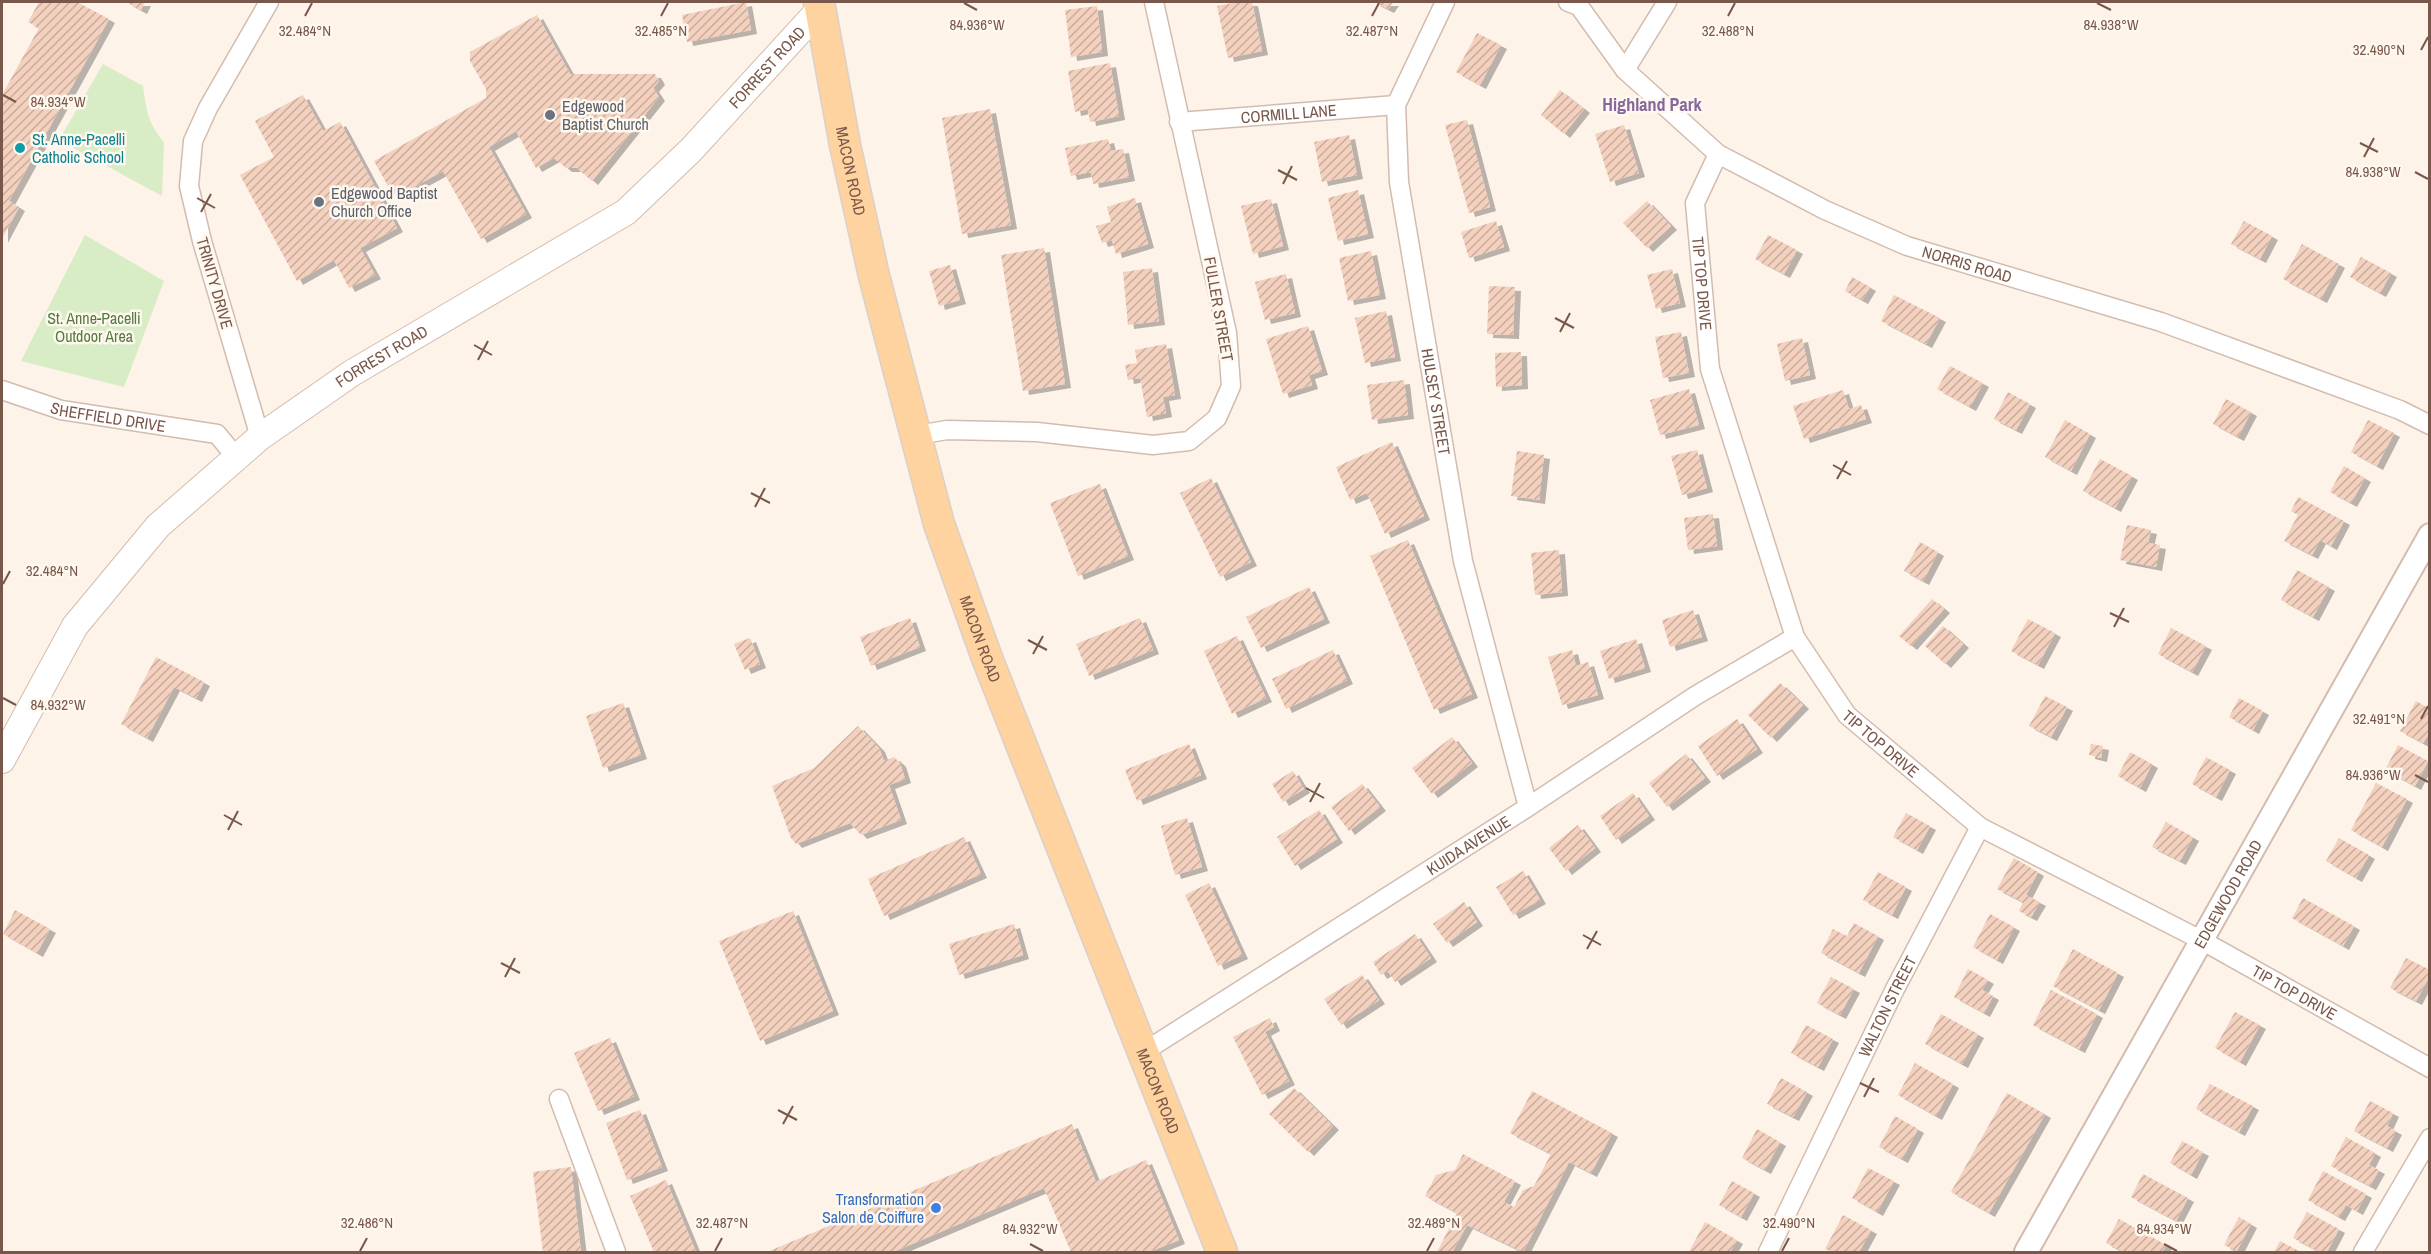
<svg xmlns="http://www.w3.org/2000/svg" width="2431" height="1254" viewBox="0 0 2431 1254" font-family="'Archivo Narrow',sans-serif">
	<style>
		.green { fill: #d8ecc5 }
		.building { fill: url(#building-hatch); filter: url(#shadow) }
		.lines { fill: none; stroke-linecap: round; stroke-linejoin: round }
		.minor-casing { stroke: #d3bcaf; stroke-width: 21 }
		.tertiary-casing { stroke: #d3bcaf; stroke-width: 26 }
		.secondary-casing { stroke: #d6bcac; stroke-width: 28 }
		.primary-casing { stroke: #d9d0cc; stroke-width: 33 }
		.minor { stroke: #fff; stroke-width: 18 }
		.tertiary { stroke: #fff; stroke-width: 22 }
		.secondary { stroke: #fff; stroke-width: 26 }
		.primary { stroke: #fed39f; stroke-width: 30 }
		.ticks { fill: none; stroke: #79574a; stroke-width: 2 }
		.worship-dot { fill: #6b7280; stroke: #fff8ef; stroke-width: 2 }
		.culture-dot { fill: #0f9aa8; stroke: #fff8ef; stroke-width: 2 }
		.shop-dot { fill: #3f7fe0; stroke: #fff8ef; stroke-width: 2 }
		.labels { text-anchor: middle; stroke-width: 5; stroke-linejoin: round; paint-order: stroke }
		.street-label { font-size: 16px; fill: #79574a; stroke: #fff8ef }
		.worship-label { font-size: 16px; fill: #5b616d; stroke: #fff8ef; text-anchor: start }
		.culture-label { font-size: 16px; fill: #0d838f; stroke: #fff8ef; text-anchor: start }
		.park-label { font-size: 16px; fill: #547a3f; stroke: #fff8ef }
		.shop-label { font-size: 16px; fill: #366cbe; stroke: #fff8ef; text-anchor: end }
		.neighbourhood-label { font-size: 18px; font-weight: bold; fill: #86669c; stroke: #fff8ef }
		.ticks-label { font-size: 15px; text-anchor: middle; fill: #79574a; stroke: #fff8ef; stroke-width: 5; stroke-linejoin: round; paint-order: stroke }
	</style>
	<defs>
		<pattern id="building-hatch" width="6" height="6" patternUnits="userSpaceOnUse" patternTransform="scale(1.5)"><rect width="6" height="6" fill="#f4d0be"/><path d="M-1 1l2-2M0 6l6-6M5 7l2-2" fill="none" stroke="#caac9c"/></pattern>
		<filter id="shadow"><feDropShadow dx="6" dy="4" stdDeviation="0" flood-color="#0004"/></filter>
	</defs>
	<rect width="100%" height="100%" fill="#fdf3e8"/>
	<!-- green -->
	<path class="green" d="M103,64l40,22c3,23 5,38 21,56l-2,54 -103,-56z
		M85,235l79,46 -40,106 -103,-26z"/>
	<!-- building -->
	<path class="building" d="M39,2h38l32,17 -100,182 10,6 -17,32v-144l37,-67 -11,-6z
		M126,2h19l-4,8z
		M746,2l5,28 -64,12 -5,-27z
		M1238,2h14l10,49 -34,7 -11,-52z
		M1374,2h19l-5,7z
		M1097,6l5,46 -31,5 -6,-47z
		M537,15l33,59h85l4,7 -6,7 6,9 -67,84 -15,-13h-11l-12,-10 -18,10 -20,-37 -27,16 37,67 -45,25 -38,-68 -44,24h-6l-19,-34 112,-63v-9l-16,-28v-9z
		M1477,33l24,12 -21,40 -24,-13z
		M1110,63l9,53 -29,6 -2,-13 -13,3 -7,-41z
		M1560,90l24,19 -20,25 -23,-19z
		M303,95l20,36 17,-9 57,106 -37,20 15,27 -26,13 -15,-28 -37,21 -57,-106 34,-18 -19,-36z
		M990,109l21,116 -49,9 -20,-116z
		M1467,120l23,87 -21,6 -24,-88z
		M1624,125l15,48 -29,9 -15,-48z
		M1349,135l8,40 -35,7 -8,-40z
		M1108,139l3,12 12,-2 6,28 -36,7 -2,-12 -20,4 -6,-28z
		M1358,190l10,44 -30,7 -10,-43z
		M1135,198l13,46 -32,10 -4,-14 -10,3 -6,-17 15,-4 -4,-15z
		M1271,199l12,47 -30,8 -12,-48z
		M1647,201l24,25 -24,22 -24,-25z
		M1496,221l8,26 -35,11 -8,-26z
		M2244,221l28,15 -12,23 -29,-15z
		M1768,235l29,15 -13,24 -29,-15z
		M2302,244l37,20 -18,35 -38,-20z
		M1044,248l21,136 -42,7 -22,-136z
		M1371,251l9,44 -32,6 -9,-43z
		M2361,257l30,16 -11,20 -30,-16z
		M950,265l10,35 -21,6 -10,-35z
		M1152,268l7,53 -31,4 -5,-53z
		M1672,269l8,34 -24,6 -9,-34z
		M1286,274l9,39 -30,7 -10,-38z
		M1852,277l18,10 -8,13 -17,-9z
		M1489,286l26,1 -2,48 -26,-1z
		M1894,295l46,23 -14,26 -45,-23z
		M1386,311l9,46 -30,6 -10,-45z
		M1308,326l14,45 -13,4 3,10 -29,9 -17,-55z
		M1681,332l8,41 -26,5 -8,-41z
		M1802,338l8,37 -25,6 -8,-37z
		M1166,344l9,51 -12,2 3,16 -19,4 -7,-39 -12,2 -3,-15 12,-2 -2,-13z
		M1521,352l1,33 -26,2 -1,-34z
		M1950,366l33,17 -13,24 -33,-18z
		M1404,380l4,35 -36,5 -5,-35z
		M1689,389l10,36 -39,10 -10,-35z
		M1843,390l6,19 12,-4 5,14 -62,20 -11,-33z
		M2008,392l22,12 -14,26 -22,-11z
		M2226,399l25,13 -13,25 -25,-13z
		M2065,420l25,14 -19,37 -26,-14z
		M2368,420l26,13 -17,33 -26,-14z
		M1392,442l32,74 -39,18 -18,-41 -17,7 -14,-33z
		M1697,450l10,38 -25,7 -11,-39z
		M1517,451l27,4 -5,45 -28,-4z
		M2100,459l32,17 -17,32 -32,-17z
		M2344,466l21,12 -14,25 -21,-11z
		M1211,478l40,84 -31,15 -40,-84z
		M1100,484l28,72 -50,20 -28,-73z
		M2298,497l46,24 -13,25 -11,-6 -8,15 -28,-14 14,-26 -7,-4z
		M1713,514l4,32 -29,4 -4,-32z
		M2127,525l24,5 -3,13 12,2 -4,22 -36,-7z
		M1408,540l64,154 -38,16 -64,-154z
		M1920,542l18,10 -15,29 -19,-10z
		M1559,550l3,42 -27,3 -4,-42z
		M2297,570l32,17 -16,30 -32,-17z
		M1309,587l15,32 -63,29 -15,-31z
		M1932,599l12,10 -33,37 -12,-10z
		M1693,610l9,27 -32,10 -8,-27z
		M910,618l10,29 -49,19 -11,-29z
		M1140,618l13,32 -64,26 -13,-32z
		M2028,619l27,14 -17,32 -27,-14z
		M1943,626l20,18 -18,20 -20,-18z
		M2171,628l35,18 -14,26 -34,-18z
		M1237,636l29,62 -34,16 -28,-63z
		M750,638l10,26 -15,6 -11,-26z
		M1636,639l9,29 -36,11 -9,-28z
		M1333,650l14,30 -61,29 -14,-30z
		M1572,650l4,16 12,-4 10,33 -36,10 -14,-48z
		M156,657l48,25 -8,16 -22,-11 -27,51 -26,-14z
		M1780,683l23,22 -32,33 -23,-23z
		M2045,696l22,11 -16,30 -22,-11z
		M2239,698l24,13 -10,19 -24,-13z
		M2416,701l14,8v23l-7,11 -23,-12z
		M623,703l18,52 -38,13 -17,-52z
		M1737,719l20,30 -40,27 -19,-30z
		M858,726l21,22 5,13 10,-4 6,6 5,16 -16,6 12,35 -40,15 -11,-12 -54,21 -5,-6 -19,-52 42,-18z
		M1452,737l20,26 -40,31 -20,-26z
		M1189,744l12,31 -64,26 -12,-31z
		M2091,744l12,2 -2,12 -12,-3z
		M2398,745l30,16 -13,25 -30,-16z
		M2130,752l22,12 -12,24 -22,-12z
		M1686,754l19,24 -38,29 -18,-24z
		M2206,757l24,13 -14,27 -24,-13z
		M1293,771l11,18 -21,13 -11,-18z
		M2376,783l31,16 -25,48 -31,-17z
		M1362,784l18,23 -31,24 -18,-24z
		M1633,793l16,23 -33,24 -16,-24z
		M1319,810l18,29 -42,27 -18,-29z
		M1906,813l24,13 -13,24 -24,-13z
		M1187,818l15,49 -27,8 -14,-49z
		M2166,822l27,15 -13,24 -28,-14z
		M1578,825l17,23 -29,23 -17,-23z
		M964,837l17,37 -97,42 -16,-37z
		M2339,838l30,17 -13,23 -30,-17z
		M2014,858l24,14 -12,23 14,7 -9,15 -12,-6 4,-9 -26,-13z
		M1523,871l17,29 -27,15 -17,-28z
		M1878,872l28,15 -14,28 -29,-15z
		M1209,883l33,72 -24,11 -33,-71z
		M2303,898l51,28 -11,20 -51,-28z
		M1464,902l13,20 -30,21 -14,-19z
		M15,910l35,19 -13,24 -34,-19z
		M793,911l40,100 -73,30 -41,-100z
		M1990,914l24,13 -17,33 -24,-13z
		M1854,923l24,13 -19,37 -38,-20 12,-24 14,7z
		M1014,924l9,31 -64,20 -10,-31z
		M1415,934l16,24 -36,24 -7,-11 -7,4 -8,-13z
		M2073,949l45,24 -19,37 -46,-24z
		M2406,958l24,12v5l-14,26 -26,-13z
		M1968,969l20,11 -6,10 11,6 -9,17 -30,-16z
		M1362,975l17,25 -38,25 -17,-26z
		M1831,977l23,12 -14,26 -23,-12z
		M2051,990l46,24 -18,35 -46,-24z
		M2235,1012l25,13 -20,37 -25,-14z
		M1941,1014l37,20 -16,30 -37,-20z
		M1270,1018l4,9 -9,5 24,49 -27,14 -29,-58z
		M1806,1025l27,14 -15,28 -27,-14z
		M610,1038l24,58 -36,15 -24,-58z
		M1915,1063l38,21 -17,32 -38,-21z
		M1781,1078l26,14 -14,25 -26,-13z
		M2210,1084l43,22 -14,26 -43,-23z
		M1294,1088l39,38 -25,26 -39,-38z
		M1532,1091l80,42 -21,40 -22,-11 -46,90 -56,-27 -15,27h-15l20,-39 -32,-17 11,-21 19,-5 8,-16 52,27 -11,21 10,5 9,-17 11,-4 17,-32 -41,-21z
		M2007,1093l38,21 -56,99 -38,-21z
		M2370,1101l23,12 -6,13 9,5 -9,17 -33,-17z
		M640,1110l22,57 -35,13 -21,-57z
		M1895,1116l23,13 -16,30 -23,-12z
		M1072,1124l24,58 50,-22 33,80 -30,12h-78l-27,-64 -151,64h-126z
		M1757,1129l23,13 -15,28 -23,-12z
		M2346,1137l29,16 -6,12 10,5 -9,16 -39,-20z
		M2182,1141l21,11 -12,23 -21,-12z
		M571,1167l10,85h-38l-10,-80z
		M1868,1168l26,13 -17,31 -25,-14z
		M2323,1171l43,23 -9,17 -11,-6 -7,12 -31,-17z
		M2143,1174l45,24 -12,23 -45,-24z
		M666,1180l30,72h-42l-24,-56z
		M1732,1181l22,12 -13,24 -22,-12z
		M2307,1212l32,17 -12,23h-7l-27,-14z
		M1843,1215l28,15 -12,22h-26l-8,-3z
		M2239,1217l12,7 -14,27 -13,-6z
		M2119,1219l47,26 -4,7h-38l-18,-9z
		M1705,1222l32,18 -7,12h-41z
		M2280,1241l21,11h-27z"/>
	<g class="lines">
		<!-- minor casing -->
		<g class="minor-casing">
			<g id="minor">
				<path id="s1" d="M1445,2l-49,103 3,77 64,379 65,246"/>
				<path id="s2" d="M1568,2l11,4 46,64 93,84 107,56 82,36 254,76 239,88 30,15"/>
				<path d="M1625,70l42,-68"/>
				<path id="s3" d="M1179,122l217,-17"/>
				<path id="s4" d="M1718,154l-23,49 15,166 85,268 52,78 133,112 221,113 229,128"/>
				<path id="s5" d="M2,390l59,20 156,24 19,23"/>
				<path d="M917,435l30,-5 90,2 116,13 36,-4 28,-23 14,-32 -4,-53 -73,-331"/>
				<path d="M260,437l-58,-196 -13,-55 4,-45 15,-33 61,-106"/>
				<path id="s6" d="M1142,1053l386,-246 167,-111 100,-59"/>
				<path d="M559,1099l57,153"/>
				<path id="s7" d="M1768,1252l127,-263 85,-162"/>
				<path d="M2363,1252l67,-114"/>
			</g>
		</g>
		<!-- tertiary casing -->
		<g class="tertiary-casing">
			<g id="tertiary">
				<path id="s8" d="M2026,1252l404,-717"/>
			</g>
		</g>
		<!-- secondary casing -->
		<g class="secondary-casing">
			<g id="secondary">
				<path id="s9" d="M2,760l73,-134 83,-100 102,-89 92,-64 274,-161 65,-62 130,-142"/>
			</g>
		</g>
		<!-- primary casing -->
		<g class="primary-casing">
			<g id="primary">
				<path id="s10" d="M819,2l26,143 29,131 65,248 48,134 235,594"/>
			</g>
		</g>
		<!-- minor -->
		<use href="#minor" class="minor"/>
		<!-- tertiary -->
		<use href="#tertiary" class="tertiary"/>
		<!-- secondary -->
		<use href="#secondary" class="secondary"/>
		<!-- primary -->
		<use href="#primary" class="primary"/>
	</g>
	<!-- ticks -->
	<path class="ticks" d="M964,3l13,7M2097,3l14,7M305,16l7,-13M661,16l7,-13M1372,16l7,-13M1728,16l7,-13M2421,50l7,-13M3,95l13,7M2360,143l18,9M2364,157l10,-19M1278,170l19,10M2415,172l13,7M1283,184l9,-18M197,198l18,10M201,212l10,-18M1555,318l19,10M1560,332l10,-19M474,345l18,10M478,360l10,-19M1833,465l18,10M1837,479l10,-18M751,493l19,10M755,507l10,-19M3,584l7,-13M2110,613l19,9M2114,627l10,-19M1028,640l19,10M1033,654l10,-18M3,698l13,7M2421,719l7,-13M2415,775l13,7M1306,788l18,10M1310,802l10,-19M224,815l18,10M228,830l10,-19M1583,935l18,10M1587,949l10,-18M501,963l19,10M505,977l10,-19M1860,1083l19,9M1864,1097l10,-19M778,1110l19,10M783,1124l10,-18M1030,1244l13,7M2164,1244l13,7M360,1251l7,-13M715,1251l7,-13M1427,1251l7,-13M1782,1251l7,-13"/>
	<!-- markers -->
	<g class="worship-dot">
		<circle cx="550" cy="115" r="6"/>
		<circle cx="319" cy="202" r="6"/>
	</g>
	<circle class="culture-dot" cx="20" cy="148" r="6"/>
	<circle class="shop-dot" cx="936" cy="1208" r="6"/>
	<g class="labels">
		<!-- street labels -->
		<g class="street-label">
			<text dy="6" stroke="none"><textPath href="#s9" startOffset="1050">FORREST ROAD</textPath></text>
			<text dy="6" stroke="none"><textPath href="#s3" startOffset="110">CORMILL LANE</textPath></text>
			<text dy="6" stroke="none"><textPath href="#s10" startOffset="172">MACON ROAD</textPath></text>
			<text dy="6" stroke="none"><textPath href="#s2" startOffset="489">NORRIS ROAD</textPath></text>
			<text transform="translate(215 283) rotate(74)" y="6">TRINITY DRIVE</text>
			<text dy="6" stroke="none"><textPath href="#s4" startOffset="135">TIP TOP DRIVE</textPath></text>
			<text transform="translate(1219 309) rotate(80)" y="6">FULLER STREET</text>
			<text dy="6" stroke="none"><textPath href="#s9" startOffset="564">FORREST ROAD</textPath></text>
			<text dy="6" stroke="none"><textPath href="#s1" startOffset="414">HULSEY STREET</textPath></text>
			<text dy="6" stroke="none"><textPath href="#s5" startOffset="110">SHEFFIELD DRIVE</textPath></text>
			<text dy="6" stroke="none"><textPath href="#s10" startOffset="658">MACON ROAD</textPath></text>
			<text dy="6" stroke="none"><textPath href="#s4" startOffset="640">TIP TOP DRIVE</textPath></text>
			<text dy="6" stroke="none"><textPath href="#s6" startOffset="387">KUIDA AVENUE</textPath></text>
			<text dy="6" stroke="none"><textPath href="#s8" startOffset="411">EDGEWOOD ROAD</textPath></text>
			<text dy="6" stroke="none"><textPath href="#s4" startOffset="1125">TIP TOP DRIVE</textPath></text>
			<text dy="6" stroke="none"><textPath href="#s7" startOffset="273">WALTON STREET</textPath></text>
			<text dy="6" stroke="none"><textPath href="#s10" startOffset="1144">MACON ROAD</textPath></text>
		</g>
		<!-- worship labels -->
		<g class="worship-label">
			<text x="562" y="112">Edgewood<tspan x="562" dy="18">Baptist Church</tspan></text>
			<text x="331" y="199">Edgewood Baptist<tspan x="331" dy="18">Church Office</tspan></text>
		</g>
		<!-- culture labels -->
		<g class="culture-label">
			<text x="32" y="145">St. Anne-Pacelli<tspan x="32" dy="18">Catholic School</tspan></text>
		</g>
		<!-- park labels -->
		<g class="park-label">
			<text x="94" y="324">St. Anne-Pacelli<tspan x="94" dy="18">Outdoor Area</tspan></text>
		</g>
		<!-- shop labels -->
		<g class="shop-label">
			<text x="924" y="1205">Transformation<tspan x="924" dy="18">Salon de Coiffure</tspan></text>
		</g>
		<!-- neighbourhood labels -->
		<g class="neighbourhood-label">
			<text x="1652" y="111">Highland Park</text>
		</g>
	</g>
	<g class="ticks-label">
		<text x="977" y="30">84.936°W</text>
		<text x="2111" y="30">84.938°W</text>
		<text x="305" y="36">32.484°N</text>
		<text x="661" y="36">32.485°N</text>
		<text x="1372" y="36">32.487°N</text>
		<text x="1728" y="36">32.488°N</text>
		<text x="2379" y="55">32.490°N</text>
		<text x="58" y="107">84.934°W</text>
		<text x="2373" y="177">84.938°W</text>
		<text x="52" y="576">32.484°N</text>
		<text x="58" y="710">84.932°W</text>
		<text x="2379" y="724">32.491°N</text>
		<text x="2373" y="780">84.936°W</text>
		<text x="367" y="1228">32.486°N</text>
		<text x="722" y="1228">32.487°N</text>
		<text x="1434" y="1228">32.489°N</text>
		<text x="1789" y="1228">32.490°N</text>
		<text x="1030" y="1234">84.932°W</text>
		<text x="2164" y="1234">84.934°W</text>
	</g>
	<!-- border -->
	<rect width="2431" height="1254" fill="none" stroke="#79574a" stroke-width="6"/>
</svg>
